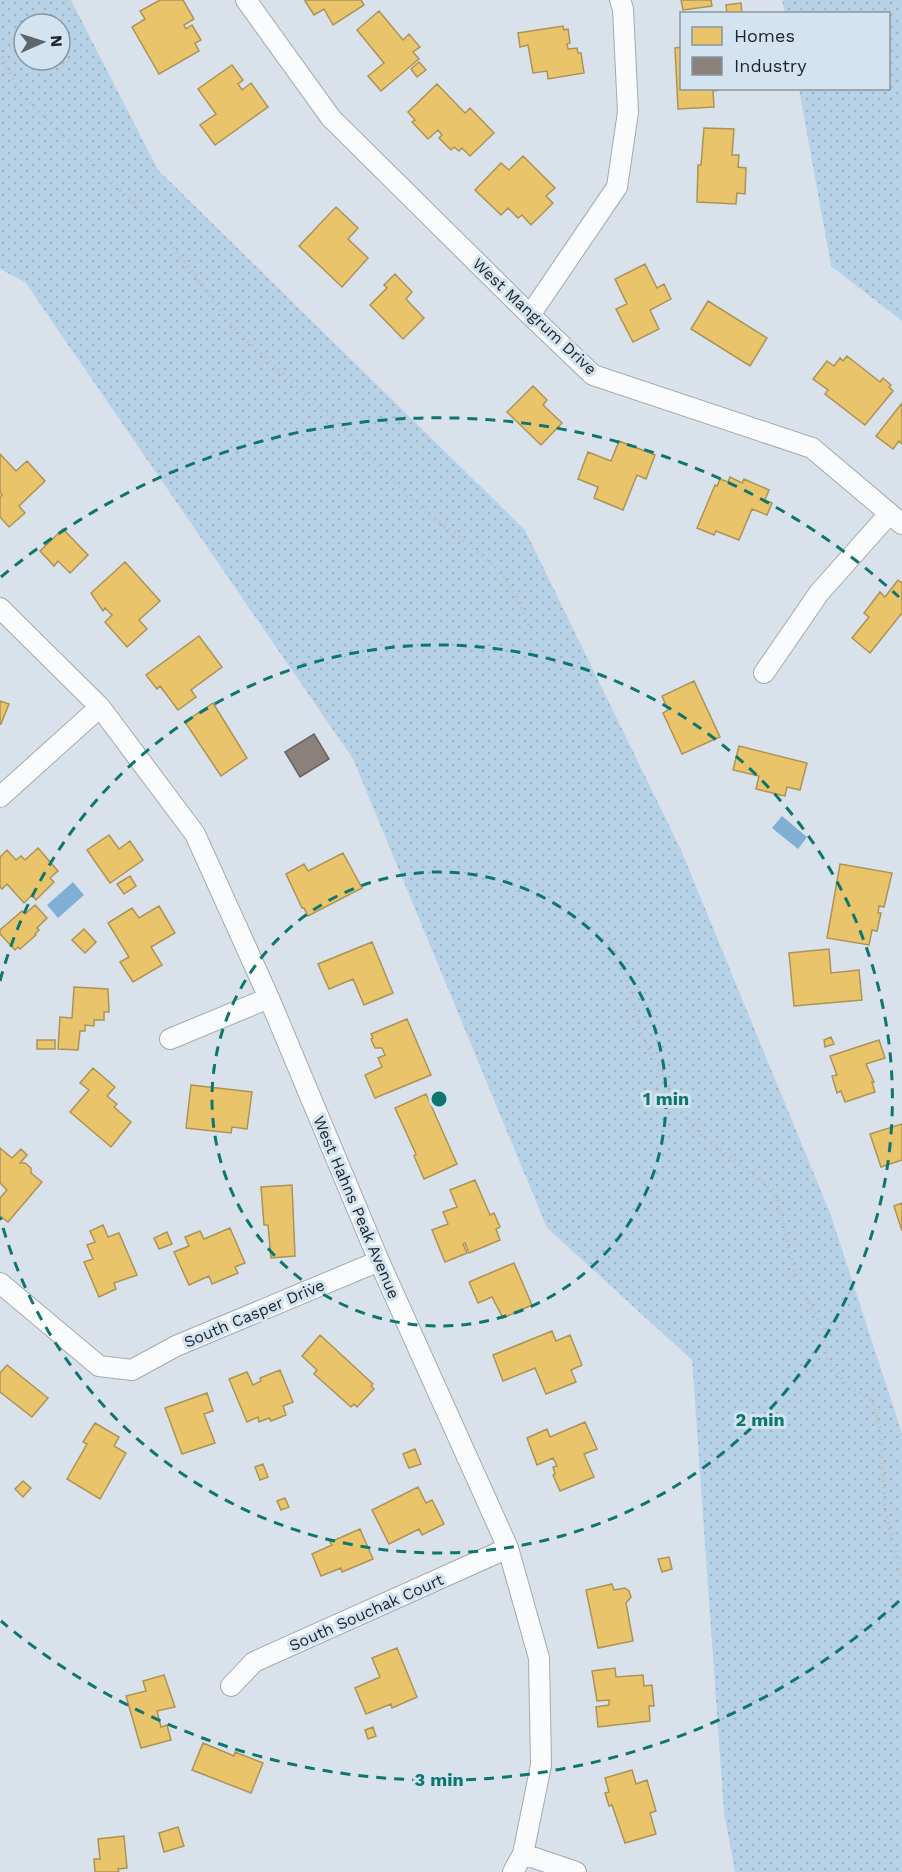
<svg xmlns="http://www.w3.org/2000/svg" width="902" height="1872" viewBox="0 0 902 1872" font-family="'Work Sans',sans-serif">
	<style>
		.grass { fill: url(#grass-dots); fill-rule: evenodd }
		.water { fill: #7fb0d3 }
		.homes { fill: #e9c46a; stroke: #ac9356; stroke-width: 1.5 }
		.industry { fill: #8a817c; stroke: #696462; stroke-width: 1.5 }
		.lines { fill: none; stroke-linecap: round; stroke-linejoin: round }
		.minor-casing { stroke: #a3aab0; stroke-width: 22 }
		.path { stroke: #bfc2c4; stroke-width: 4; stroke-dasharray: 1.5 4.5; stroke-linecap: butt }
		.minor { stroke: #f9fbfc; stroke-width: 20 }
		.ring { fill: none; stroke: #0f766e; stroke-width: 3; stroke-dasharray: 10 8 }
		.labels { text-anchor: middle; stroke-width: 6; stroke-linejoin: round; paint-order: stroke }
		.street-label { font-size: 16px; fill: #1c2226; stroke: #d3e3f0 }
		.centre { fill: #0f766e; stroke: #d3e3f0; stroke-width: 3 }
		.ring-label { font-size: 18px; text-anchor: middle; font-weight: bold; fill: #0f766e; stroke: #d3e3f0; stroke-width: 6; stroke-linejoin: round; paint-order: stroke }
	</style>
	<defs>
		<pattern id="grass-dots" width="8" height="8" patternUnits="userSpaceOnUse" patternTransform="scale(1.5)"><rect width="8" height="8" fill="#b7d2e7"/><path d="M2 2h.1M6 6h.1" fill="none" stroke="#9db4c6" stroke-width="1.8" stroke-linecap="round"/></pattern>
	</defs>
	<rect width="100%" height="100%" fill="#d9e2ea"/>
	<!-- grass -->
	<path class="grass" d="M0,0h71l87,170 367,360 156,320 149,363 72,220v439h-167l-11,-59 -32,-453 -145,-132 -194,-469 -328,-477 -25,-13zM24,24h36v36h-36z
		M782,0h120v321l-71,-55 -32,-177 89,-1v-74l-103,-1z"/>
	<!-- water -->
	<path class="water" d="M782,816l25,21 -9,12 -26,-21z
		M73,882l11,13 -26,23 -11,-13z"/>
	<!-- homes -->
	<path class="homes" d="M160,0h23l11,19 -10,6 2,4 6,-4 9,15 -6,3 4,8 -40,23 -27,-47 13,-8 -5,-8z
		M307,0h54l3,5 -31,20 -9,-16 -10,6 -9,-14z
		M681,0h30l1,6 -29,4z
		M741,3l1,11h-15l-1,-9z
		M379,11l24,29 6,-6 11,13 -7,5 6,7 -38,32 -13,-15 16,-13 -27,-33z
		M563,26l1,4 4,-1 2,14 -3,1 1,5 9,-1 1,5h3l3,20 -36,6 -1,-8 -14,2 -5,-28 -8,2 -2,-14z
		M682,47v41h37v2l-6,1 1,16 -36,2 -3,-61z
		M419,62l7,8 -9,7 -6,-8z
		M232,65l11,15 -5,4 4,6 9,-7 17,24 -53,38 -15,-20 16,-11 -18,-25z
		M437,84l28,29 5,-5 24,25 -24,23 -8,-8 -3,3 -5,-4 -3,3 -12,-12 3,-3 -4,-5 -10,9 -16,-17 3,-2 -7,-8z
		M704,128l30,1 -2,26h7l-1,12 8,1 -1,26 -8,-1 -1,11 -39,-2 1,-37h3z
		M523,156l32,32 -9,8 7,7 -22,22 -9,-10 -4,3 -10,-10 -7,7 -26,-25 26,-27 8,7z
		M336,207l22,21 -10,11 20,19 -26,29 -43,-41z
		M645,264l12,24 7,-4 7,15 -21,11 9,19 -26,13 -17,-33 11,-5 -12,-25z
		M395,274l17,18 -6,7 18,19 -21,21 -33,-34 17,-17 -3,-3z
		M708,301l59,37 -17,28 -59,-37z
		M847,356l33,26 3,-4 8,7 -2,2 4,4 -28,34 -40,-31 3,-4 -15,-11 14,-18 7,5 6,-8 3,3z
		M533,386l14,14 -4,5 19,18 -21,22 -34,-33z
		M902,403v41l-3,-3 -6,8 -17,-13z
		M619,441l36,14 -9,24 -9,-4 -14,35 -29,-12 4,-11 -20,-8 10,-27 23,9z
		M0,454l16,17 11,-10 18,20 -26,25 6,7 -16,14 -9,-10v-20l2,-2 -2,-3z
		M730,477l12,6 2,-4 25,11 -4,10 7,3 -5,12 -15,-6 -13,31 -23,-9 -2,4 -17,-7 18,-43 2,1 3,-7 8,3z
		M63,529l25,26 -18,18 -12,-12 -4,5 -14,-15z
		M125,562l35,39 -21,19 8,9 -20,18 -22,-25 7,-7 -7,-7 -2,3 -12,-18z
		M898,580l4,3v30l-32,40 -18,-15 17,-21 -5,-4 16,-21 5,5z
		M199,636l23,31 -31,23 5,7 -18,13 -18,-24 -3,3 -11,-14z
		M694,681l26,56 -38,17 -19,-41 5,-3 -6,-14z
		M0,701l9,3 -8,20h-1z
		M213,703l34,55 -26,18 -36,-54z
		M739,746l68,17 -7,27 -13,-3 -2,9 -29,-7 3,-13 -26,-6z
		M109,835l10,14 11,-8 13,19 -33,23 -23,-33z
		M38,848l20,23 -8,7 4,4 -18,18 -4,-5 -8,8 -17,-19 -5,5 -2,-2v-30l7,-7 9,10 5,-4 4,4z
		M343,853l19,35 -54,28 -4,-8h-2l-16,-34 18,-10 4,7z
		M840,864l52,9 -8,34 -5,-1 -1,7h3l-4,18 -5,-1 -3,15 -42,-7z
		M130,876l6,10 -12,8 -7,-10z
		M35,905l12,13 -10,10 2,2 -4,4 1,1 -16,14 -2,-2 -3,3 -15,-16v-4l22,-19 3,3z
		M159,906l16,27 -24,14 11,18 -29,17 -13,-20 9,-5 -21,-34 24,-15 7,10z
		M84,929l12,13 -11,11 -13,-13z
		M372,942l21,51 -29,12 -11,-26 -24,10 -11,-25z
		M829,949l2,24 28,-3 3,30 -68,6 -5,-53z
		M74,987l34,2 1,23h-5v8h-10v6l-9,-1v6h-5l-2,19 -20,-1 2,-32 12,1z
		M407,1019l24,56 -56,23 -10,-23 17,-8 -4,-9 7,-3 -3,-7h-7l-4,-9 2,-1 -2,-4z
		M831,1037l3,7 -9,3 -1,-7z
		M37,1040h18v9h-18z
		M879,1040l6,18 -19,6 8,18h-2l3,10 -30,10 -4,-11 -4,2 -5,-17 5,-1 -7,-19z
		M93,1068l22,19 -8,9 10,8 -3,3 17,15 -20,25 -41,-35 19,-22 -9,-7z
		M191,1085l61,7 -5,37 -15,-2 -1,6 -45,-5z
		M426,1094l31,70 -33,15 -10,-23 2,-2 -21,-46z
		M902,1124v36l-21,7 -11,-33z
		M0,1148l12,10 9,-9 6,6 -7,8h5l6,5v5l11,9 -34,40 -8,-6v-18l7,-8 -7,-7z
		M475,1180l15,35 4,-2 6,14 -4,2 4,11 -31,13 -4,-10 -2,1 4,9 -22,9 -13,-32 16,-6 -5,-12 14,-5 -7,-17z
		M292,1185l3,71 -24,2 -3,-33h-4l-3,-38z
		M902,1203v28l-8,-25z
		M103,1225l5,12 11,-4 18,42 -23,8 2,6 -17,8 -15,-35 9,-3 -6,-14 8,-3 -5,-11z
		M230,1228l15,35 -10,4 3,6 -26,11 -3,-8 -20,9 -15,-33 15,-6 -4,-9 15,-6 4,8z
		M167,1232l5,12 -13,5 -5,-11z
		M514,1263l18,42 -29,13 -11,-21 -14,6 -9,-21z
		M552,1331l4,10 14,-6 12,30 -11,5 5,12 -30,12 -11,-26 -32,13 -10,-26z
		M320,1335l53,49 -2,2 3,3 -17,18 -3,-3 -3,3 -37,-33 3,-4 -15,-14z
		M7,1365l41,33 -16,19 -32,-25v-19z
		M280,1370l13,32 -10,4 3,9 -15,6 -2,-3 -10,4 -1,-5 -11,5 -18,-43 18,-7 6,13 8,-4 -1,-3z
		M207,1393l6,18 -9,3 11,29 -33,11 -17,-46z
		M585,1422l12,27 -13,5 10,23 -34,14 -7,-16 2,-1 -2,-7 4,-1 -4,-8 -16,7 -10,-27 20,-9 3,8z
		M95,1423l24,14 -5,9 12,7 -26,46 -33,-20 20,-35 -4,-2z
		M415,1449l6,15 -12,4 -6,-14z
		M263,1464l5,13 -8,3 -5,-13z
		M23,1481l8,7 -8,9 -8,-8z
		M418,1487l8,16 6,-3 12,24 -22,11 -3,-6 -30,15 -17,-34z
		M285,1498l4,9 -8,3 -4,-9z
		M360,1529l13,30 -31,13 -1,-4 -20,8 -9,-22 20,-9 -2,-3z
		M669,1557l3,12 -10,3 -4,-13z
		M612,1584l2,6 11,-2 4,3 2,6 -5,6 7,38 -35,7 -12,-58z
		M397,1648l20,49 -25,11 -1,-4 -25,10 -11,-26 25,-11 -8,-19z
		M615,1668l1,9 27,-2 1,11 8,-1 2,21h-5l1,15 -52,6 -2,-20 13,-2v-5l-12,1 -5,-30z
		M164,1675l11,32 -18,4 4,16 6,-2 4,15 -30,8 -15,-52 20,-5 -3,-10z
		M373,1727l3,9 -8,3 -3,-9z
		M203,1743l31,13 1,-4 28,11 -12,30 -59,-23z
		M632,1770l4,14 11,-4 9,31 -6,2 6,21 -31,9 -13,-38 -3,1 -4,-13 4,-1 -4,-14z
		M178,1827l6,19 -20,6 -5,-19z
		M124,1836l3,32 -9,1 1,3h-24l-1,-13h6l-2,-20z"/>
	<!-- industry -->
	<path class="industry" d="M314,734l15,25 -29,18 -15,-25z"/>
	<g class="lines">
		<!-- minor casing -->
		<g class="minor-casing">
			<path id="minor" d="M246,0l85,118 199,197 63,60 219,73 90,76
				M530,315l87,-128 11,-75 -5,-103 -3,-9
				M0,608l100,99 95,127 74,164 110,263 129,287 31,110 2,107 -18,89 -10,18
				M764,673l55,-80 70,-79
				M0,797l100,-90
				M170,1039l99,-41
				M0,1283l99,83 33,4 44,-24 203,-85
				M231,1686l23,-24 254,-114
				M523,1854l53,18"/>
		</g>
		<!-- path -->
		<path class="path" d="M0,51l21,44 114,109 54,63 42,58 111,104 77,79 38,27 44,37 16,26 14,32
			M603,925l23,49 15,60 49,92 85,66 23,92 25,44 4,32 21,26 25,16 8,31 4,76 17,68"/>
		<!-- minor -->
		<use href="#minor" class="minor"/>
	</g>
	<!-- distance rings -->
	<g class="ring">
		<circle cx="439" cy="1099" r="227"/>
		<path d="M0 981A454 454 0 1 1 0 1217"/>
		<path d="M899 1601A681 681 0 0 1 1 1621M1 577A681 681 0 0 1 899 597"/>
	</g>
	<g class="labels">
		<!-- street labels -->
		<g class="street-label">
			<text transform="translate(535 316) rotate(43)" y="6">West Mangrum Drive</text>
			<text transform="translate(357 1207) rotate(67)" y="6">West Hahns Peak Avenue</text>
			<text transform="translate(254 1313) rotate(-23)" y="6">South Casper Drive</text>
			<text transform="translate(366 1612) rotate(-24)" y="6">South Souchak Court</text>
		</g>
	</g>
	<circle cx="439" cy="1099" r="9" class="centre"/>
	<g class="ring-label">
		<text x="666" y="1105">1 min</text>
		<text x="760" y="1426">2 min</text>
		<text x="439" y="1786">3 min</text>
	</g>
	<!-- legend -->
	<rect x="680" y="12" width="210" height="78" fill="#d3e3f0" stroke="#8a969f" stroke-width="1.5"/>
	<rect x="692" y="27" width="30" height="18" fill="#e9c46a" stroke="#8a969f" stroke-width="1.5"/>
	<text x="734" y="42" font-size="18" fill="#1c2226">Homes</text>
	<rect x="692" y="57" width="30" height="18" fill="#8a817c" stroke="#8a969f" stroke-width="1.5"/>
	<text x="734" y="72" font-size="18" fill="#1c2226">Industry</text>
	<!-- north arrow -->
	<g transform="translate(42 42) rotate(87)"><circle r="28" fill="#d3e3f0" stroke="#8a969f" stroke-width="1.5"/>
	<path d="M0-4.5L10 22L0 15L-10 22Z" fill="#5e656b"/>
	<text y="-9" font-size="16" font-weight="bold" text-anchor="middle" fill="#1c2226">N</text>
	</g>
</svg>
